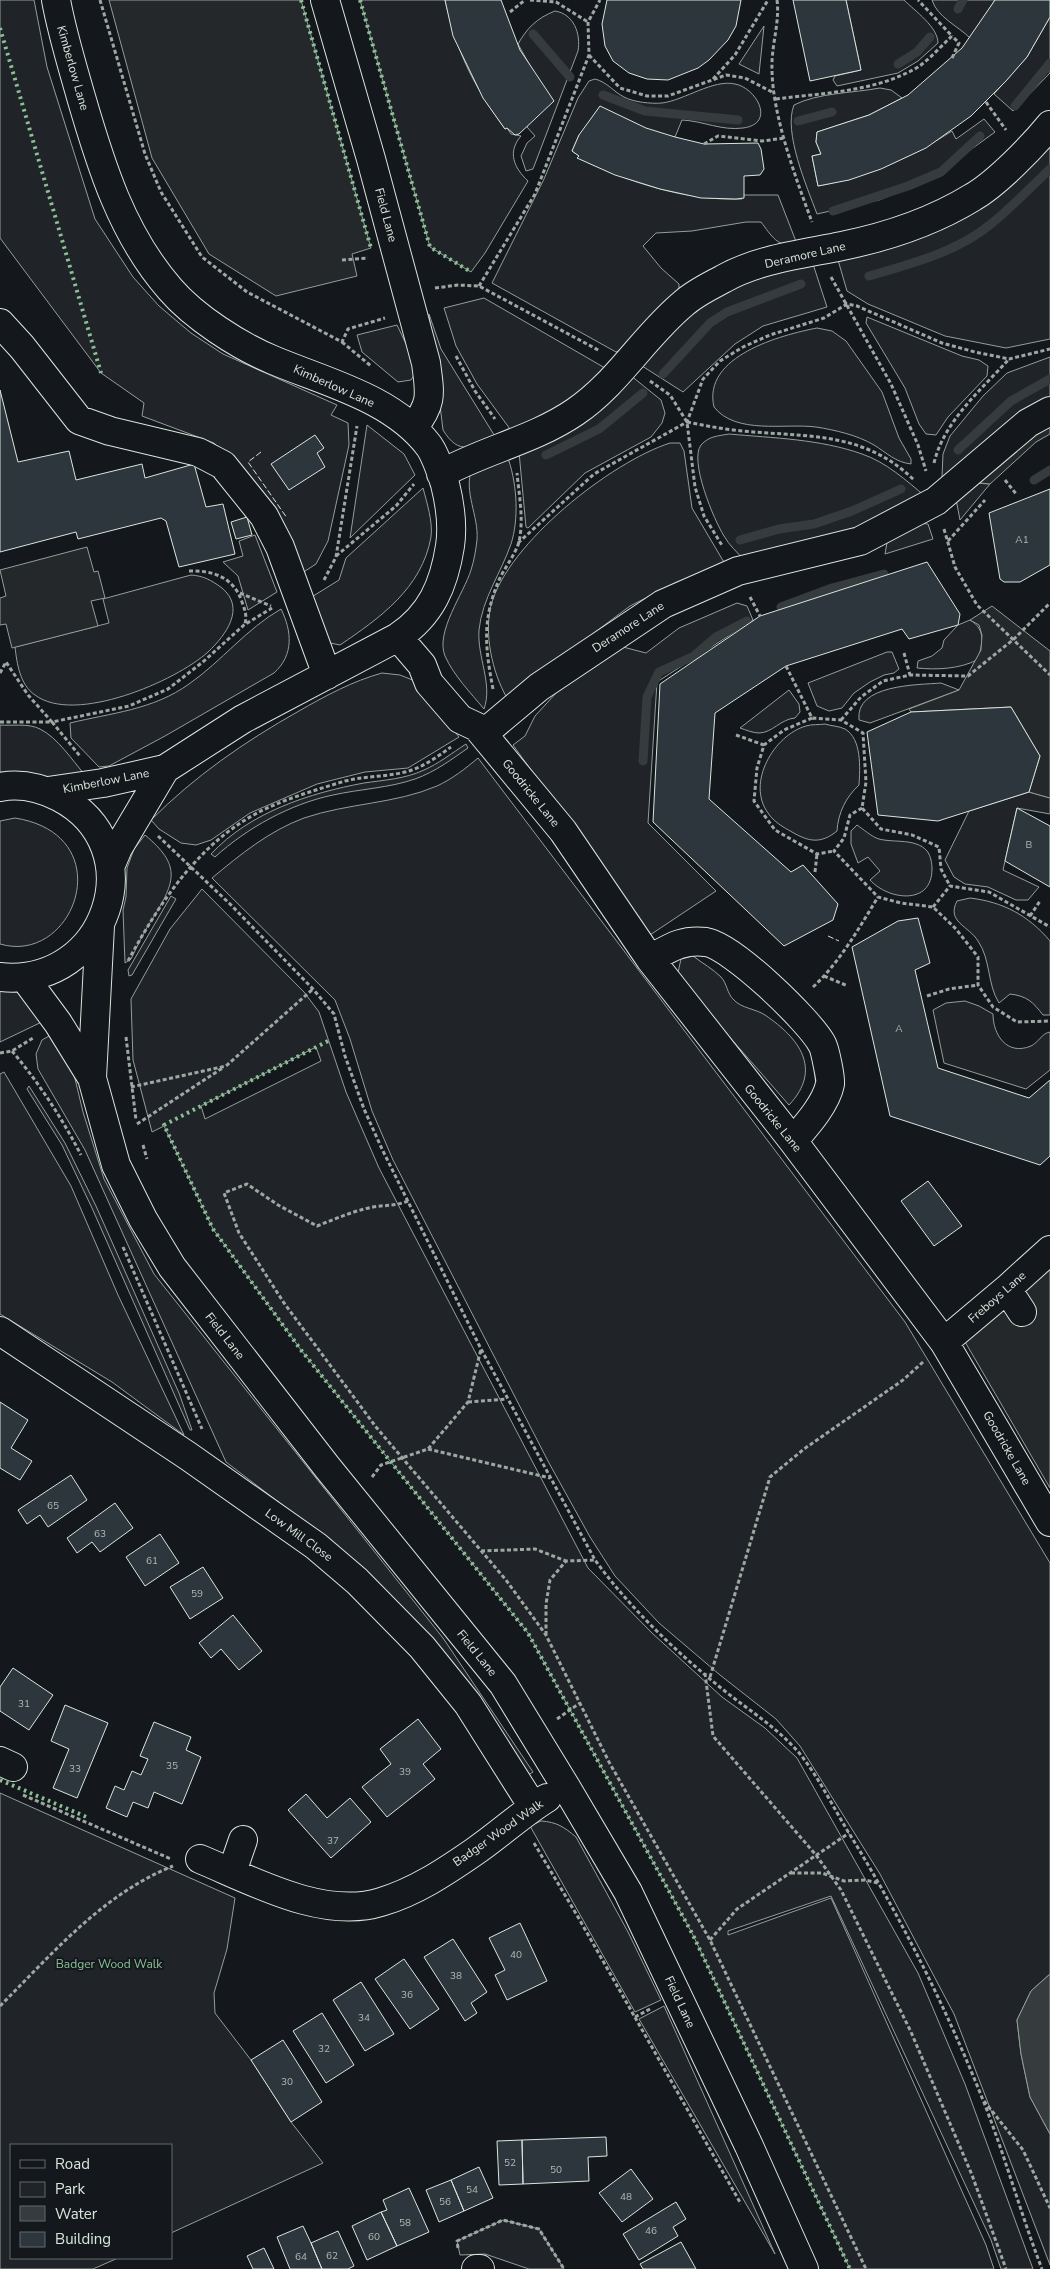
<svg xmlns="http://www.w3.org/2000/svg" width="1050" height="2269" viewBox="0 0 1050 2269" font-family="'Nunito Sans',sans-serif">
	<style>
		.green { fill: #202428; stroke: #939e99; fill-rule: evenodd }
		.parking { fill: #24282b; stroke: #939e99 }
		.water { fill: #363b3e; stroke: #939e99 }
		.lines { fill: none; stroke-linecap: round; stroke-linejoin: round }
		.stream { stroke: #363b3e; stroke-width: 9 }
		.building { fill: #2c363c; stroke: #d8e6dc }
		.minor-casing { stroke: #d8e6dc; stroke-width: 30 }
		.path { stroke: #9da8a2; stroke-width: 3; stroke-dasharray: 4 2.5; stroke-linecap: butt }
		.minor { stroke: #14181c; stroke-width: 28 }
		.hedge { stroke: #8ac095; stroke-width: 4; stroke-dasharray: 2.5 4; stroke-linecap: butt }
		.fence { stroke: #d8e6dc; stroke-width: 1; stroke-dasharray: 6 2.5; stroke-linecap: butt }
		.labels { text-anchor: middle; stroke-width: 4; stroke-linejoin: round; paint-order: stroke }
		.number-label { font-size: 10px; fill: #adbab4 }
		.street-label { font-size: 12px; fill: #d8e6dc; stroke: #14181c }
		.park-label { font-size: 12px; fill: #8ac095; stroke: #14181c }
	</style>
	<rect width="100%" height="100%" fill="#14181c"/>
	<!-- green -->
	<path class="green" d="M0,0h34l13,67 48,152 38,58 26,29 32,27 32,21 114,51 -6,10 17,8 1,22 -21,96 -12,23 -17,11 -63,-111 -22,-21 -72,-27 2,-13 -43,-30 -101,-135z
		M360,0h85c12,53 28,85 60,129l2,-1 4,6 10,2c-14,16 -7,32 7,45l-43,72 -14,19 -41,-25z
		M846,0h58c11,11 34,27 34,43l-20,18 -20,12 -61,13 -4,-6 2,-4 26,-6z
		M932,0h63l-25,38c-12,-12 -33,-21 -38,-38z
		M555,11c19,3 26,23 23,40l-45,118 -7,2 -5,-15 6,-13 8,-7 -8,-9 4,-7 2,-49 -15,-27c9,-16 19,-26 37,-33z
		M1050,17v56l-37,38 -19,-17 33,-37z
		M764,26l-5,48 -20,-10z
		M595,79c12,3 19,13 29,18 9,5 27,7 38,6 23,-3 51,-24 73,-19 22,4 41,40 8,44 -21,3 -40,-7 -61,-8l-7,17 -96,-2 -7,16 7,5 -1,2c51,24 106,43 164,41l2,-4h34l19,49c-19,5 -26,-9 -36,-22h-15l-54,9 -36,2 -13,13 18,22 18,16v12l-55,53 -8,3 -124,-69 52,-104 34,-81 11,-17z
		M880,88l11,2 11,8 -33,17 -52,17 -1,10 5,12 -9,2 6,30c49,-9 92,-28 134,-55l4,8 28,-20 11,13 -66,48 -50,20 -62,14c-10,-27 -34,-82 -23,-109 23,-12 59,-12 86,-17z
		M1050,134v205l-44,9 -61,-12 -77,-32 -21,-13 -9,-31 27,-12z
		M813,264l14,43 -64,19 -28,18 -52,48 -44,-28 61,-67 41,-19z
		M484,298l121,70c-33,35 -50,45 -95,61l-33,-45 -21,-38 -12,-38z
		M429,314l12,35 55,89c-25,9 -37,18 -53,-8z
		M867,317l95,39 17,4 9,6 -1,10 -39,41 -12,18 -10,-1 -7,-10 -14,-36 -39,-65z
		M397,325l21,44 -7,11 -13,2 -36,-30 -5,-17z
		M817,328l15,3 14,10 36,51 17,46 12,21v5c-16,-2 -24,-11 -37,-19 -17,-10 -39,-15 -58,-18 -31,-4 -80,8 -102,-20 -12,-51 67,-72 103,-79z
		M1050,357v41l-97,75 -11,4 1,-23 7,-18 33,-40 24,-23z
		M630,375l31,25 4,13 -3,10 -11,14 -66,36 -57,55 -2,-1 -7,-75z
		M367,425l37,29 11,21 -65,63z
		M729,434c44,4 91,5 133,20 24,8 45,27 64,43l-45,24 -65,19 -40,7 -32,13c-7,-8 -15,-15 -20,-24 -10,-16 -35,-75 -23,-91 8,-9 17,-9 28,-11z
		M670,443h10l4,8 8,57 33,56 -48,18 -47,24 -123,92c-15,-26 -23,-64 -16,-93 17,-62 120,-143 179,-162z
		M501,459l8,2c8,25 10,58 2,83 -10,29 -29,55 -32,86 -2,27 14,54 5,79 -14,-17 -30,-33 -39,-53 -10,-24 19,-63 26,-86 3,-9 5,-21 6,-30 2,-24 -14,-49 -5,-71z
		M975,483l15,1 -30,36 -4,-21z
		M423,488c4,15 10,34 8,49 -9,51 -51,81 -91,108l-10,-2 -20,-45 29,-18 7,-22z
		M918,523l10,1 5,15 -48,15 3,-17z
		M255,535l22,57 -29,18 -10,-34 -15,-14 20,-6 -4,-15z
		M191,575c13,1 20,5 31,13 24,20 4,47 -14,64 -32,29 -133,73 -173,43 -15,-10 -18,-31 -20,-48l94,-24 -6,-24z
		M737,603l10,3 6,14 -96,62 -9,141 68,68 -66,44 -137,-190 12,-9 10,-20 34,-37 54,-32 23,6 33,-25z
		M281,609c11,22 13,46 -7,64l-109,63 -56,30 -10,1 -28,-29 -1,-15c41,-10 83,-13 119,-39 33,-23 57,-55 92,-75z
		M970,620c16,9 13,25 7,40 -18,9 -40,10 -60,8l1,-7 14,-5 10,-8 2,-8 14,-15z
		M887,652h5l7,17 -5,4 -10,2 -14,7 -16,11 -12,15 -13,3 -12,-5 -9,-23z
		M382,673l18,2 15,6 44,56 -51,31 -43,4 -48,12 -67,29 -39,27 -15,5 -15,-2 -22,-14 -8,-9c44,-44 93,-78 148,-109 26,-15 54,-30 83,-38z
		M941,683l18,7 -89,33 -11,-3c-4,-36 59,-35 82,-37z
		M789,690l10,14 1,8 -5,6c-14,1 -23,15 -36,15 -6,0 -13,-3 -19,-5z
		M825,724c6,2 14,2 20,5 17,10 15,39 14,56 -13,12 -21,28 -22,46 -16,13 -28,11 -45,1 -9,-5 -18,-10 -24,-19 -22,-30 6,-78 38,-87 6,-2 13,-1 19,-2z
		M0,725c12,1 29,-2 40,4 18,9 32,31 45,46l-31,2 -54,-5z
		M466,744l2,4c-16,11 -33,24 -53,31 -26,9 -55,10 -82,16 -43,9 -86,33 -118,62l-4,-3c39,-42 99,-61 153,-71 20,-3 41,-4 60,-13 14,-6 28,-17 42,-26z
		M478,758l427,564 145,241v411l-19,17 -14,29 4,34 9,43 20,37v131l-96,-251 -74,-140 -80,-128 -24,-27 -56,-44 -61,-52 -44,-47 -25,-39 -41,-74 -156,-303 -21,-49 -22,-72 -15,-39 -123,-122c29,-24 57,-47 92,-60 44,-15 91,-14 133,-32 15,-7 28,-17 41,-28z
		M1029,792l21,6v16l-33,-6 -14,62 36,17 -11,13h-12l-28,-13 -23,-3 -11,-7 -9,-17 24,-49z
		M15,818c107,17 60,148 -15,126v-123z
		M857,825c6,4 15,12 22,14 15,4 37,-1 48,12 4,5 5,13 5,18 0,37 -44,31 -62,11l10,-9 -12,-14 -10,6 -7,-19v-13z
		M145,835c36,30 31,46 8,83 -9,13 -15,27 -22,41l-6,4 -2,-53 3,-13 1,-29 7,-19z
		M202,889l102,103 15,20 27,80 33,76 209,400 64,65 70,64 43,31 32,30 121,215 47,111 68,185h-32l-10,-29 -160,-344 -103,35v4l103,-37 155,347 8,24h-144l-157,-334 -165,-302 -227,-283 -88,-121 -49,-103 -12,6 -19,-72 -2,-61 39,-70zM316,1047l5,14 -116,58 -4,-13z
		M171,896l5,3 -44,76 -3,1 -1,-6z
		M970,898c33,4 58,17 80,43v74h-7c-10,-13 -16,-19 -33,-21l-11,9c-12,-19 -8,-43 -21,-62 -9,-15 -32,-19 -21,-40z
		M693,956c9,7 20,13 28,21 6,6 6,17 13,23 7,8 22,9 31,15 34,23 58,54 24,90l-112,-128 4,-18z
		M0,986c25,6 33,14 48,33l-48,23z
		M965,1001l14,5 14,8c0,21 14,42 38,32 7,-3 11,-13 19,-14v38l-24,19 -82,-26 -11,-53 13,-7z
		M56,1032l14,26 13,54 21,67 50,95 289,364 90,134 -5,3 -94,-134 -82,-83 -126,-96 -141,-312 -47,-81 -2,-15 6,-14z
		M4,1072l67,114 47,109 66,140 -72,-53 -112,-68v-240z
		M29,1086l36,57 31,63 83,187 13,37h-2l-98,-222 -30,-63 -35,-56z
		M0,1793l235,105 -8,51 -13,44 1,20 36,47 40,62 32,41 -152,70v-88h-160v113h107l-25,11h-93z
		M541,1821c16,1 23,6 35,16l52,95 33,68 -26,12 -105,-186z
		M664,2006l111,248 -136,-235z
		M503,2220l36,9 25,40h-35l-44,-15 -25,1 -3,-14z"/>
	<!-- parking -->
	<path class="parking" d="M109,0h192l70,248 -19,6 5,22 -81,20 -67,-42 -57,-96z
		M1050,411v23l-14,8 -46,42 -30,-3z
		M87,547l7,25 4,-1 7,27 -14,3 7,25 -86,22 -6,-24 -6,1v-27l6,-2 -6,-26z
		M992,606l58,45v147l-21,-6 11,-36 -29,-49 -100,5 -2,-3 50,-19 22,-40 1,-15 -3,-10 -9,-5z
		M1050,1264v224l-86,-148z"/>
	<!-- water -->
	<path class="water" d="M1050,1974v160l-20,-37 -9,-43 -4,-34 14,-29z"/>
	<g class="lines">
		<!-- stream -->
		<path class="stream" d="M958,9l5,-9
			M533,34l37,43
			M898,64l19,-12 13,-15
			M603,95l42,16 93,9
			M1015,106l35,-43
			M798,121l34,-9
			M833,211l75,-25 33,-14 39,-36
			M869,276c42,-12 88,-24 122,-52 21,-17 40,-37 59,-55
			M663,374l47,-51 17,-11 74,-28
			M958,450l53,-49 39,-22
			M546,455l53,-26 44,-36
			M1034,480l16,-10
			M740,540l39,-11 35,-5 38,-13 49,-22
			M781,607l51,-19 52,-14
			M643,761l4,-64 12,-25 35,-16 22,-19 31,-16"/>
	</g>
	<!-- building -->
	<path class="building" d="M445,0h56l19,50 34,51 -35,33 -4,1 -8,-7 -2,1 -22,-31 -30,-62z
		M607,0h134l-5,26 -8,14 -19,20 -11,8 -30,12 -21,-1 -18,-6 -16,-12 -8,-15 -3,-22z
		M793,0h53l15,70 -51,11z
		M995,0h55v17l-23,40 -21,24 -35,35 -45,32 -45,21 -32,11 -31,6 -6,-30 9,-2 -5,-12 1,-10 52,-17 39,-20 54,-47z
		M600,106l46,22 29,9 29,7 54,-1 3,6 3,20 -4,6 -16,1v22l-8,1 -35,-1 -41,-9 -45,-14 -38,-17 2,-2 -7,-5 7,-16z
		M0,390l18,72 51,-11 7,29 66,-16 3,14 49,-14 12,43 17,-3 12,50 -56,13 -13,-46 -5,-3 -83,21 -2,-7 -76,20z
		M315,435l9,13 -7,5 8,14 -36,23 -18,-26z
		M1050,489v76l-30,17h-16l-4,-3 -11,-66z
		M247,517l5,18 -16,4 -5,-17z
		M927,562l33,52 -2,11 -49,14 -7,-10 -116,37 -71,47 -6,86 82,73 12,-7 35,39 -5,16 -49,26 -131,-124 7,-138 100,-68z
		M1011,707l29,49 -11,36 -91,29 -60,-6 -11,-83 44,-20z
		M1017,808l33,18v61l-45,-26z
		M918,918l12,45 -15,7 23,98 91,30 21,-18v76l-10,9 -150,-49 -38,-169 46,-26z
		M928,1181l34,45 -28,20 -33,-45z
		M0,1402l28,18 -17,28 21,13 -12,19 -20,-12z
		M71,1475l16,25 -39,27 -8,-12 -13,9 -9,-14z
		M115,1503l18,25 -33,24 -8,-10 -15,11 -10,-15z
		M160,1534l19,29 -34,23 -19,-29z
		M203,1567l20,31 -33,21 -20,-32z
		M233,1615l29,36 -23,19 -18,-21 -10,9 -12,-15z
		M13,1668l40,27 -24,35 -29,-19v-24z
		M65,1705l43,18 -31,75 -24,-10 16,-39 -18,-8z
		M418,1719l23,30 -18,15 12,15 -48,38 -25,-30 29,-23 -11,-15z
		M154,1722l37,15 -5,13 15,7 -19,47 -28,-12 -6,16 -15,-6 -6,15 -21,-9 9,-22 9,4 8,-19 9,4 7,-16 -8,-3z
		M306,1794l21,24 23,-20 21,24 -40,36 -43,-48z
		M520,1923l27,58 -40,19 -12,-25 10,-5 -16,-32z
		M453,1939l34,53 -16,11 6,10 -12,8 -41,-64z
		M404,1959l35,50 -29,20 -35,-50z
		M361,1982l33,52 -29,17 -32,-51z
		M322,2013l32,52 -28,18 -33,-52z
		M283,2040l39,62 -31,20 -40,-62z
		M606,2137l1,19 -19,1 1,24 -66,3 -1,-44z
		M522,2140l1,44 -24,1 -2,-44z
		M479,2167l14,31 -29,13 -13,-31z
		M631,2169l22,30 -31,23 -23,-29z
		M451,2180l13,31 -25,11 -13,-32z
		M409,2188l20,44 -32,14 -16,-34 6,-2 -4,-10z
		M676,2202l10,17 -13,8 5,9 -39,24 -16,-26z
		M381,2212l16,34 -30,14 -15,-34z
		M303,2226l8,17 11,26h-32l-13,-32z
		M338,2231l16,35 -6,3h-26l-11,-26z
		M681,2242l15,27h-53l-3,-5z
		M264,2248l10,21h-21l-6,-13z"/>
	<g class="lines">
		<!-- minor casing -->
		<g class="minor-casing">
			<path id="minor" d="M325,0l46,159 55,204c4,31 7,40 -13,65
				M0,323l22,24 57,73 31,11 88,21 25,13 41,51 16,31 47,128
				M441,474c43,-24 93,-34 134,-62 43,-29 69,-76 109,-109 11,-10 26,-17 39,-24 35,-20 80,-25 119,-33 44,-9 92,-25 131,-49 24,-14 59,-50 77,-72
				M398,637l24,28 7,18 31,36 17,8 86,104 87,128 143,182 151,201 106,180
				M483,734l56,-47 124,-83 75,-33 122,-30 76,-40 92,-78 22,-12
				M0,787c20,-4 41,1 59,10 96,50 48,191 -59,180
				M48,791l55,-8 62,-14 78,-50 155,-82c33,-22 46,-52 52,-91 3,-20 0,-42 -5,-62 -4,-12 -9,-28 -16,-38 -36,-48 -104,-64 -156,-86 -34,-14 -79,-43 -103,-71 -48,-55 -69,-123 -89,-192 -9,-32 -19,-64 -25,-97
				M110,867l8,-19 47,-79
				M650,959c20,-11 32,-20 56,-17 26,4 103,78 116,102 3,5 9,35 8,40 -4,20 -24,42 -37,57
				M24,977l34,46 34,55 24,87 27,54 29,48 155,200 176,217 63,103 62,105 121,254 55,123
				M92,1078l8,-152
				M1007,1289l15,23
				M0,1331l188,125 128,90 41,35 65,66 46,57 65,103
				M944,1342l63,-53 43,-39
				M0,1761l13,6
				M200,1859c53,22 123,61 181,43 34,-10 64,-30 93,-50 25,-17 47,-38 73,-54
				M232,1872l11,-32
				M476,2269h4"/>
		</g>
		<!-- path -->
		<path class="path" d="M100,0l45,154 16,38 41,65 45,35 95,50 6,-13 37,-11
			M530,0l26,2 32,20
			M777,0c3,23 -6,46 -5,69 0,45 24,110 40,153
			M510,12l15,-12
			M589,55l31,33 27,8h21l58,-21 19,3 29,15
			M952,58l7,-15 -7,-7
			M713,79l22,-24 33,-55
			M776,99c46,-6 100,-7 142,-32 12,-8 23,-21 34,-31l-34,-36
			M986,102l20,28
			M704,144l14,-8 44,5 23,-3
			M342,260l26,-2
			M831,277l60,107 27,61 8,26
			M479,286l56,-92 54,-139 -1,-33 12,-22
			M435,288l23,-3 21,1 121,65
			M342,342l29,24
			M456,356l19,35 20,28
			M650,381l20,14 17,27 8,65 9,29 19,31
			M687,422c15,3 30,6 46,8 66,8 128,-2 181,50
			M934,463c10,-42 47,-73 75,-104
			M1005,480l12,15
			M944,529l11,38 22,38 73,70
			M948,541l37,-41
			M518,543l76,-69 93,-52 16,-43 17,-18 23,-14 27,-12 54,-17 23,-14 10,2 85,37 33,9 34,7 41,-10
			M336,556l60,-50 18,-22
			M189,571c23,-1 45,6 53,31 3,8 5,13 3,22
			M324,580l12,-23 21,-131
			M240,593l31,13
			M750,597l10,19
			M904,653l6,22
			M786,666l26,52 29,2 22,13 3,49 -4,26 19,21 31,6 27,12 2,22 9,17
			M0,673l6,-11 22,33 24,27 77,-16 39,-17 36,-28 40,-36 28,-17
			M493,689c-8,-42 -11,-69 6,-109 6,-13 16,-25 20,-38 5,-23 0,-47 -2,-69
			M812,718l-28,12 -20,15 -7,23 -3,33 21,29 42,24 17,-3
			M841,720l20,-23 22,-16 27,-6 58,1 46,-37 36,-36
			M0,722h52l28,34
			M736,735l28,10
			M862,808l-12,7 -6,23 -10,13 44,46 23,6 32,4 23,22 22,28v28l15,22 24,15 33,-1
			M158,836l72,68 83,85 21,25 11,42 19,53 18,40 99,200 114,211c34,47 80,91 126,128 27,22 56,39 79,66 20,25 35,57 52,84 50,82 93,168 129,257 23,57 39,117 61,174
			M815,872l2,-18
			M933,907l17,-21 39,6 61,35
			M1030,916l10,-15
			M128,961c32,-59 70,-117 131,-149 28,-14 57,-22 86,-31 20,-5 40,-4 60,-9 17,-4 32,-15 46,-25
			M824,976l24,10
			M813,987c27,-25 46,-59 65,-90
			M927,996l22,-7 29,-4
			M126,1037l10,83
			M12,1051c27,32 50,67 69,104
			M0,1053l12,-2 21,-13
			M131,1087l95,-21 87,-77
			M137,1124l87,-57
			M143,1145l4,14
			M408,1201c-12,5 -23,4 -35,6 -20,4 -38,12 -56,19l-39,-21 -31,-21 -23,9 15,40 45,70 92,124 130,153 40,55 63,127 101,178 156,329
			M123,1247l79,182
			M468,1402l39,-3
			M428,1449l122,29
			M372,1477l9,-12 47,-16 40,-47 13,-53
			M481,1551l54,-2 31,12
			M546,1635v-31l4,-24 16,-19 29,-1
			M705,1673l8,63 103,119 25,35 70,142 61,143 34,94
			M710,1677l60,-200 34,-28 99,-69 20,-18
			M557,1719l23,-16
			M23,1795l148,64
			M534,1843l44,74 163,287
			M791,1873h31l22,8 21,-1 13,3
			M710,1940l27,-31 112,-76
			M0,2006c53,-53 103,-112 173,-140
			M635,2017l17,-9
			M984,2101l39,49 27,58
			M458,2248l-1,-7 46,-21 36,9 25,40"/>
		<!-- minor -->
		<use href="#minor" class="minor"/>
		<!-- hedge -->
		<path class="hedge" d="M301,0l70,248
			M360,0l70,247 41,25
			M0,28l101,345
			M328,1041l-164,84 49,104 88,121 227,283 165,302 157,334
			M0,1780l89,38"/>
		<!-- fence -->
		<path class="fence" d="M261,452l-13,10 39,56
			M828,936l11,5"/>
	</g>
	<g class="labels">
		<!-- number labels -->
		<g class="number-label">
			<text x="1022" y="543">A1</text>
			<text x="1029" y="848">B</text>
			<text x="899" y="1032">A</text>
			<text x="53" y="1509">65</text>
			<text x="100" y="1537">63</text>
			<text x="152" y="1564">61</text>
			<text x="197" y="1597">59</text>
			<text x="24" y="1707">31</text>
			<text x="172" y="1769">35</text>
			<text x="75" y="1772">33</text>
			<text x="405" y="1775">39</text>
			<text x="333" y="1844">37</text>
			<text x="516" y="1958">40</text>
			<text x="456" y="1979">38</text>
			<text x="407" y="1998">36</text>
			<text x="364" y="2021">34</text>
			<text x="324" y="2052">32</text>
			<text x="287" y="2085">30</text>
			<text x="510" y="2166">52</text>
			<text x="556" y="2173">50</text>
			<text x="472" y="2193">54</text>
			<text x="626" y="2200">48</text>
			<text x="445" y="2205">56</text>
			<text x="405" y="2226">58</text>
			<text x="651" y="2234">46</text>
			<text x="374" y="2240">60</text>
			<text x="332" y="2259">62</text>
			<text x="301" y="2260">64</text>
		</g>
		<!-- street labels -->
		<g class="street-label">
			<text transform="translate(73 68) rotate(74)" y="4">Kimberlow Lane</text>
			<text transform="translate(386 215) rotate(75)" y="4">Field Lane</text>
			<text transform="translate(805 255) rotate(-13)" y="4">Deramore Lane</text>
			<text transform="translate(334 386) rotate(24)" y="4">Kimberlow Lane</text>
			<text transform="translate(628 627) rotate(-33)" y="4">Deramore Lane</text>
			<text transform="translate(106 781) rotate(-11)" y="4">Kimberlow Lane</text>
			<text transform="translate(531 793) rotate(51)" y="4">Goodricke Lane</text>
			<text transform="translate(773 1118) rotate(51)" y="4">Goodricke Lane</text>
			<text transform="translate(997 1297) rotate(-41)" y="4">Freboys Lane</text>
			<text transform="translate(225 1336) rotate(52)" y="4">Field Lane</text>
			<text transform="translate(1007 1448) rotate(60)" y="4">Goodricke Lane</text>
			<text transform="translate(299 1535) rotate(36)" y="4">Low Mill Close</text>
			<text transform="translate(477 1653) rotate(51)" y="4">Field Lane</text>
			<text transform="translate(498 1833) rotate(-35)" y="4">Badger Wood Walk</text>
			<text transform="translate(680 2002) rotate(65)" y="4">Field Lane</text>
		</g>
		<!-- park labels -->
		<g class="park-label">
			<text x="109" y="1968">Badger Wood Walk</text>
		</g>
	</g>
	<!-- legend -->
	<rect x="10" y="2144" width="162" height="115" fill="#14181c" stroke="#626a69"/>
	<rect x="20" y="2160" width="25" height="8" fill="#14181c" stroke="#626a69"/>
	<text x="55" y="2169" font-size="15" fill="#d8e6dc">Road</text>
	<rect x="20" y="2182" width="25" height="15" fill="#202428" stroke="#626a69"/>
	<text x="55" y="2194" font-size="15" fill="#d8e6dc">Park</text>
	<rect x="20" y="2206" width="25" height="15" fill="#363b3e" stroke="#626a69"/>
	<text x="55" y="2219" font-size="15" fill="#d8e6dc">Water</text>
	<rect x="20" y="2232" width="25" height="15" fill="#2c363c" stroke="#626a69"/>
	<text x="55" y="2244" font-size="15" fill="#d8e6dc">Building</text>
</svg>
